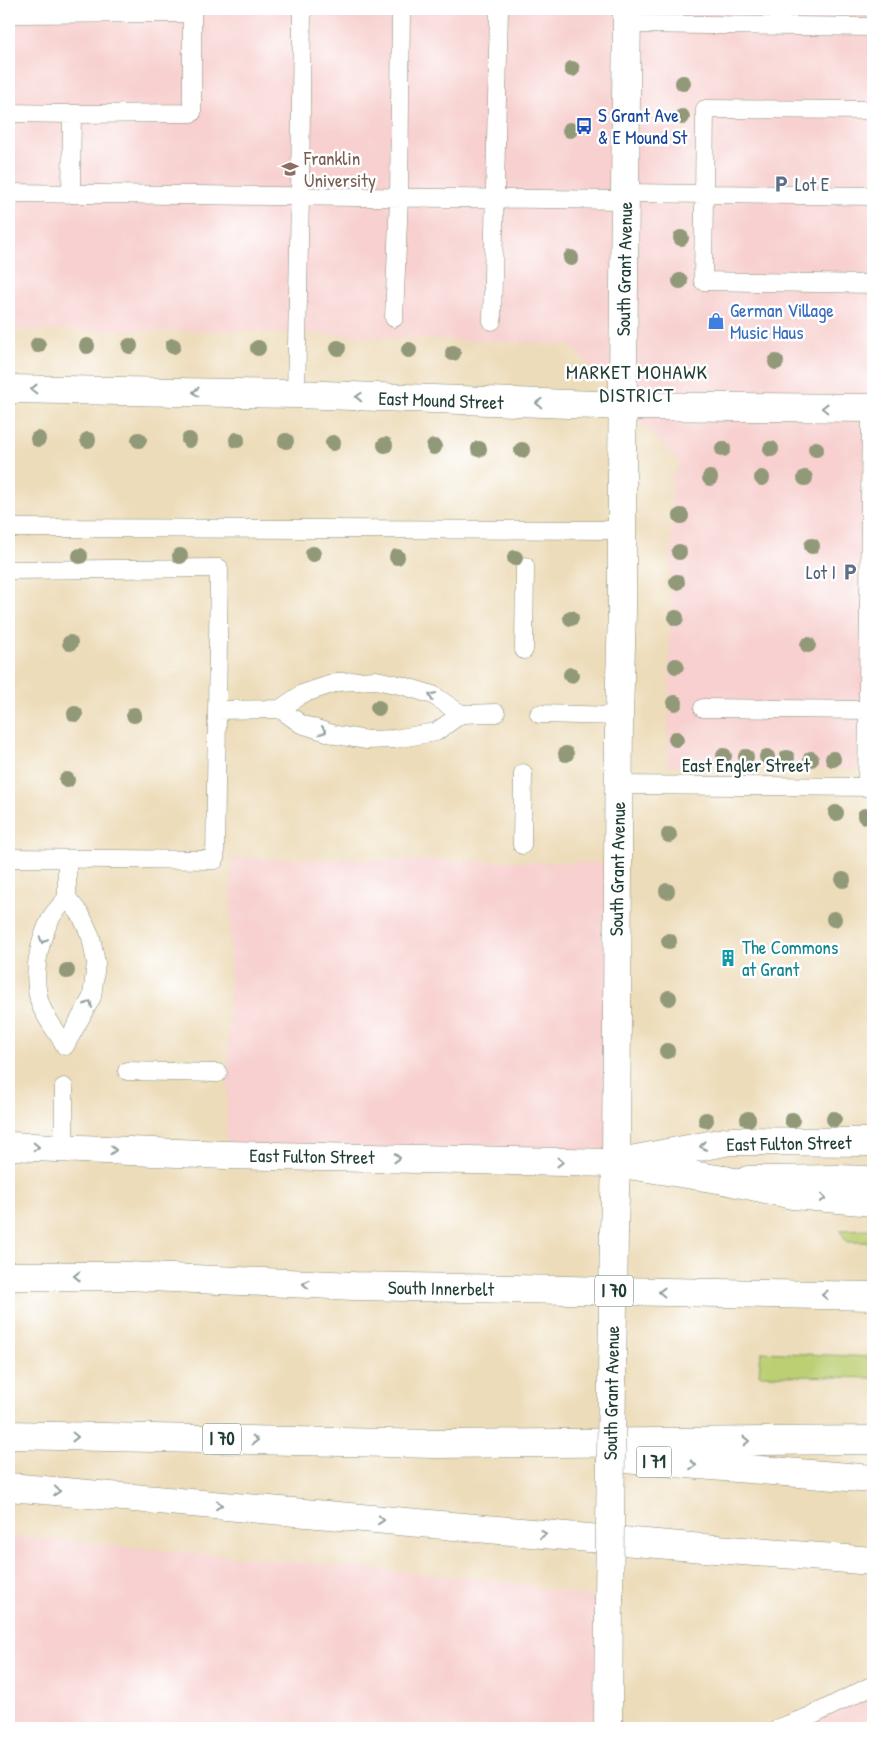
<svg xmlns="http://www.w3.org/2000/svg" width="882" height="1737" viewBox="0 0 882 1737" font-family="'Patrick Hand',sans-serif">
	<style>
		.built { fill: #f7d0cf }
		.green { fill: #bccf73; stroke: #6e8654 }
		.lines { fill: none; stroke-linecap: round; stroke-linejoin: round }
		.service-casing { stroke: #868c76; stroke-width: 19 }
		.tertiary-casing { stroke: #868c76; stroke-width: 29 }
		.primary-casing { stroke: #868c76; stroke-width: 29 }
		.motorway-casing { stroke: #868c76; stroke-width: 29 }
		.service { stroke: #fff; stroke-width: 18 }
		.tertiary { stroke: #fff; stroke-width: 28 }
		.primary { stroke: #fff; stroke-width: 28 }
		.motorway { stroke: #fff; stroke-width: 28 }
		.tertiary-bridge-casing { stroke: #868c76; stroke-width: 29; stroke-linecap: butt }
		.tertiary-bridge { stroke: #fff; stroke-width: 28 }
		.tree { fill: #919979 }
		.oneway { stroke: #8f9e9a }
		.labels { text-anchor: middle; stroke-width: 5; stroke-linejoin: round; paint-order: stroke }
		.shield { fill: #fff; stroke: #627771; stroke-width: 1 }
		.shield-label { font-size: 18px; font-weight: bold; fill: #1f3d34 }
		.transit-label { font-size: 19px; fill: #164399; stroke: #fff; text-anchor: start }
		.education-label { font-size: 19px; fill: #785e54; stroke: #fff; text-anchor: start }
		.service-label { font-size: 19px; fill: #4e5e75; stroke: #fff; text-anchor: start }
		.street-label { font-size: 19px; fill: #1f3d34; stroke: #fff }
		.shop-label { font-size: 19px; fill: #366cbe; stroke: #fff; text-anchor: start }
		.culture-label { font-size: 19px; fill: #0d838f; stroke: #fff; text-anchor: start }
		.neighbourhood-label { font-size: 20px; letter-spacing: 1px; fill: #1f3d34; stroke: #fff }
	</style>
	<rect width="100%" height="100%" fill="#fff"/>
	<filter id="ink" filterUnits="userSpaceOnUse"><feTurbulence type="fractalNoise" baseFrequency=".02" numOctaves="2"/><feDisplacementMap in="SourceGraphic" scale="10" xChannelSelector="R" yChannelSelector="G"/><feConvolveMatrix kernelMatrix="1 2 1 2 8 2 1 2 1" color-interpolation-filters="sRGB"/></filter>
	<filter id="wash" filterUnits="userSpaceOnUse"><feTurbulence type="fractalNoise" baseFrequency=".0096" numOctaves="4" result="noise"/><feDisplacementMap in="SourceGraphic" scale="20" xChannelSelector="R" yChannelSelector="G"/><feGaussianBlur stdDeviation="1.12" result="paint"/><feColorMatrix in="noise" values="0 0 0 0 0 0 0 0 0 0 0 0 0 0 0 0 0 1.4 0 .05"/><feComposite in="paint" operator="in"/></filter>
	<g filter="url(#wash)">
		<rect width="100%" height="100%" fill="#eddcb9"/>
		<!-- built -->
		<path class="built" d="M9,9h864v761l-205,-4 4,-290 9,-11 -111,-120 -332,-14 -229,-1z
			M232,858l382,5 2,300 -390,-8z
			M9,1536l493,45 107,19 -1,128h-599z
			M873,1685v43h-94z"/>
		<!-- green -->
		<path class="green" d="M873,1229v13h-26l-7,-12z
			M761,1352l112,5v21l-114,-3z"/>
	</g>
	<g filter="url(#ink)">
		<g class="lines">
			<!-- service casing -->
			<g class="service-casing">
				<path id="service" d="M9,14l183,-1v100l-120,1 -1,80
					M627,24l246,3
					M873,110l-168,-1 -2,172 170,3
					M9,113l63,1
					M9,193l616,7
					M625,193l248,3
					M394,318l5,-121 2,-188
					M492,321l7,-312
					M296,394l4,-197 2,-188
					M9,528l613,2
					M9,570l210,-2 -4,292 -206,-2
					M524,650l1,-84
					M703,708l165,2
					M217,710l63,-1 22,-15 36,-12 38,-2 28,6 29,9 28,19 -25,18 -42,7 -27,1 -31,-5 -35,-11 -21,-15
					M461,714l35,-1
					M539,714l80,2
					M618,785l255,2
					M867,787l4,-379
					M522,845l1,-72
					M67,898c-5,6 -11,12 -15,18 -14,26 -21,62 -11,90 6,14 17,27 24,40l27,-49 4,-34 -5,-26 -10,-22 -14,-17v-39
					M127,1071l91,2
					M64,1148v-61
					M779,1728l32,-12 62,-31"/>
			</g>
			<!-- tertiary casing -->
			<g class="tertiary-casing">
				<path id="tertiary" d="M620,1162l110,-21 143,1
					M748,1180l89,-1 36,1
					M614,1232l2,-69 3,-447 3,-105v-142l5,-460
					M608,1728l1,-128"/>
			</g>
			<!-- primary casing -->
			<g class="primary-casing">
				<path id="primary" d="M9,389l287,5 326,12 251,2
					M9,1146l217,9 390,8 108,17"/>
			</g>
			<!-- motorway casing -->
			<g class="motorway-casing">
				<path id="motorway" d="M724,1180l69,15 80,7
					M9,1276h117l228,10 519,10
					M9,1435l426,9 438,-4
					M611,1458l262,21
					M9,1487l694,61 170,13"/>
			</g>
			<!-- service -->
			<use href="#service" class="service"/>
			<!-- tertiary -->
			<use href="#tertiary" class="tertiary"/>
			<!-- primary -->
			<use href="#primary" class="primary"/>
			<!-- motorway -->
			<use href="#motorway" class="motorway"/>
			<!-- tertiary-bridge casing -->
			<g class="tertiary-bridge-casing">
				<path id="tertiary-bridge" d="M609,1600l5,-368"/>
			</g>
			<!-- tertiary-bridge -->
			<use href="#tertiary-bridge" class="tertiary-bridge"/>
		</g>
		<!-- trees -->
		<g class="tree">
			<circle cx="572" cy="69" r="8"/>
			<circle cx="683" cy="83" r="8"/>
			<circle cx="682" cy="117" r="8"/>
			<circle cx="570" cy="130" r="8"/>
			<circle cx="681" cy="238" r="8"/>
			<circle cx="571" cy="258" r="8"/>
			<circle cx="680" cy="281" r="8"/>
			<circle cx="38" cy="345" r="8"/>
			<circle cx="87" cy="346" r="8"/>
			<circle cx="130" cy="346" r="8"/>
			<circle cx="173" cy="346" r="8"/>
			<circle cx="258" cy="348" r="8"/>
			<circle cx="338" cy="348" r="8"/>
			<circle cx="409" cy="350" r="8"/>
			<circle cx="453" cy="353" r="8"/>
			<circle cx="776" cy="362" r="8"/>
			<circle cx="38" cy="439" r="8"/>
			<circle cx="88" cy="440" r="8"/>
			<circle cx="139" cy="440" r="8"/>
			<circle cx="189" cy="440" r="8"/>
			<circle cx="237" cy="440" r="8"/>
			<circle cx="286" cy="441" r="8"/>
			<circle cx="333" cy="443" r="8"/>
			<circle cx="385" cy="445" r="8"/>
			<circle cx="434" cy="447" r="8"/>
			<circle cx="479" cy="449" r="8"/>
			<circle cx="723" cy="449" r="8"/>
			<circle cx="771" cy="449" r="8"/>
			<circle cx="816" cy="449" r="8"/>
			<circle cx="522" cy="450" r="8"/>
			<circle cx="710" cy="478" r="8"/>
			<circle cx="762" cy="478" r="8"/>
			<circle cx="805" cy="478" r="8"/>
			<circle cx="681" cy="516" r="8"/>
			<circle cx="812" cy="546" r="8"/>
			<circle cx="679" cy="552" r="8"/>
			<circle cx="313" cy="554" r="8"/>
			<circle cx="80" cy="556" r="8"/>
			<circle cx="180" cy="556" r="8"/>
			<circle cx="397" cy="557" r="8"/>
			<circle cx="515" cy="558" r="8"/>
			<circle cx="677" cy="582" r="8"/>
			<circle cx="571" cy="618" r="8"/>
			<circle cx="676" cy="618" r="8"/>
			<circle cx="70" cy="643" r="8"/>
			<circle cx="808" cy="645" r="8"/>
			<circle cx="676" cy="666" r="8"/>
			<circle cx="571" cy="675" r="8"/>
			<circle cx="675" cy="703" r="8"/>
			<circle cx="378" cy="708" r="8"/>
			<circle cx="75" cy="714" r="8"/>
			<circle cx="134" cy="715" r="8"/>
			<circle cx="676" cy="739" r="8"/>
			<circle cx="566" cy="754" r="8"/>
			<circle cx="724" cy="756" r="8"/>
			<circle cx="746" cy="757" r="8"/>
			<circle cx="767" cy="757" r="8"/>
			<circle cx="787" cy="758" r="8"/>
			<circle cx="811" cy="759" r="8"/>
			<circle cx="833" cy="759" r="8"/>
			<circle cx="67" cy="780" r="8"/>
			<circle cx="836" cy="813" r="8"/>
			<circle cx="865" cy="816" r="8"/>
			<circle cx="669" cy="835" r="8"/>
			<circle cx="843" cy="880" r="8"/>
			<circle cx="667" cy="891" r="8"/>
			<circle cx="834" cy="919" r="8"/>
			<circle cx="669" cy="941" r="8"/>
			<circle cx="67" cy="971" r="8"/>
			<circle cx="669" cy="998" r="8"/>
			<circle cx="667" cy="1051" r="8"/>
			<circle cx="748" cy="1119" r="8"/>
			<circle cx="834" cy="1119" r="8"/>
			<circle cx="706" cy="1120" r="8"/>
			<circle cx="792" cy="1120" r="8"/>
		</g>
		<!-- one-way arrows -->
		<defs><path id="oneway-chevron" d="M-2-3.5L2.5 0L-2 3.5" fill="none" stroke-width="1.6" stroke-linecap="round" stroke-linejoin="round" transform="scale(1.25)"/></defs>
		<g class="oneway">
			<use href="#oneway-chevron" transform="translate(34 389) rotate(-179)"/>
			<use href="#oneway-chevron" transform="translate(196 392) rotate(-179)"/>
			<use href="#oneway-chevron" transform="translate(359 397) rotate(-178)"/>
			<use href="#oneway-chevron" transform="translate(539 403) rotate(-178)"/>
			<use href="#oneway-chevron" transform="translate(825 408) rotate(-179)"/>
			<use href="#oneway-chevron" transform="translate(432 696) rotate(-155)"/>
			<use href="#oneway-chevron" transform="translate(323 731) rotate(18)"/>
			<use href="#oneway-chevron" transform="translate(43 940) rotate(109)"/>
			<use href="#oneway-chevron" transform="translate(89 1004) rotate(-66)"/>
			<use href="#oneway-chevron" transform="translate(703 1146) rotate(169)"/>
			<use href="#oneway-chevron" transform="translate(36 1147) rotate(2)"/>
			<use href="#oneway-chevron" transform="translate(113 1150) rotate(2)"/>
			<use href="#oneway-chevron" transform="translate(397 1158) rotate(1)"/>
			<use href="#oneway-chevron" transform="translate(560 1162) rotate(1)"/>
			<use href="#oneway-chevron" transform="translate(823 1198) rotate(5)"/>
			<use href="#oneway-chevron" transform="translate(77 1276) rotate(-180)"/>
			<use href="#oneway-chevron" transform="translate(306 1284) rotate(-178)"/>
			<use href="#oneway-chevron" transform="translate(662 1292) rotate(-179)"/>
			<use href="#oneway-chevron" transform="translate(825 1295) rotate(-179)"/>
			<use href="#oneway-chevron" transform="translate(75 1437) rotate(1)"/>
			<use href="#oneway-chevron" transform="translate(255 1440) rotate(1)"/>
			<use href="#oneway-chevron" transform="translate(746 1441) rotate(-1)"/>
			<use href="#oneway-chevron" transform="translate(693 1465) rotate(5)"/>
			<use href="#oneway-chevron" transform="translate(57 1491) rotate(5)"/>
			<use href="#oneway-chevron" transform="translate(219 1505) rotate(5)"/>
			<use href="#oneway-chevron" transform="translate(381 1520) rotate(5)"/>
			<use href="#oneway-chevron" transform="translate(543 1534) rotate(5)"/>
		</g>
	</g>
	<!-- icons -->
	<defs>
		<g id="bus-bare" transform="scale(1.35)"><path d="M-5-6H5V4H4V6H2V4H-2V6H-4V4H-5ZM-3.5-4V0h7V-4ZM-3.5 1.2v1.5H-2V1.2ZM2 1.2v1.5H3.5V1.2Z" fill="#1a4fb4" stroke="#fff" stroke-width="2.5" paint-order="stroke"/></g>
		<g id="university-bare" transform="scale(1.35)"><path d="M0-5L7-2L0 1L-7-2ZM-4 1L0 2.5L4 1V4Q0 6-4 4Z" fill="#8d6e63" stroke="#fff" stroke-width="2.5" paint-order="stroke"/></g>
		<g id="parking-bare" transform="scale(1.35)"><path d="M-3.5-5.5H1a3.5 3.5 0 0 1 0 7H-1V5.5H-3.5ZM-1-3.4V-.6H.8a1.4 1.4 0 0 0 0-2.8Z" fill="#5c6f8a" stroke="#fff" stroke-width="2.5" paint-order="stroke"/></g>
		<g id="shop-bare" transform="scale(1.35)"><path d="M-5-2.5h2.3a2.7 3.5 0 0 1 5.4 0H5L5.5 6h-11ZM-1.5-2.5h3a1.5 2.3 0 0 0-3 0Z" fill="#3f7fe0" stroke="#fff" stroke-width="2.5" paint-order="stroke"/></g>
		<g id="building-bare" transform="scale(1.35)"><path d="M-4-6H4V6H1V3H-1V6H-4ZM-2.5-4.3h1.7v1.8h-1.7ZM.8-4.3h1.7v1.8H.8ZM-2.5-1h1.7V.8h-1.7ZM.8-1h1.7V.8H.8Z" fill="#0f9aa8" stroke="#fff" stroke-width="2.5" paint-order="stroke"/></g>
	</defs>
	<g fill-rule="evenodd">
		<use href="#bus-bare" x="584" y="126"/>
		<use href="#university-bare" x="290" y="169"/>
		<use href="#parking-bare" x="781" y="184"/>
		<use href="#shop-bare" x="716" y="321"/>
		<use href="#parking-bare" x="850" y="572"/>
		<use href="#building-bare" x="728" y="958"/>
	</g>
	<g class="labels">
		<!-- shield labels -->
		<g class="shield">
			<rect x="595" y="1275.5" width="38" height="31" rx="4"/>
			<rect x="203" y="1423.5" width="38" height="31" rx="4"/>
			<rect x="636.5" y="1446.5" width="35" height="31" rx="4"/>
		</g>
		<g class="shield-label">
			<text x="614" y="1297">I 70</text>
			<text x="222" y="1445">I 70</text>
			<text x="654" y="1468">I 71</text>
		</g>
		<!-- transit labels -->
		<g class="transit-label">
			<text x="598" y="122">S Grant Ave<tspan x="598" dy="22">&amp; E Mound St</tspan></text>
		</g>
		<!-- education labels -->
		<g class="education-label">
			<text x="304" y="165">Franklin<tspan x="304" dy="22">University</tspan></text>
		</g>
		<!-- service labels -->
		<g class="service-label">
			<text x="795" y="191">Lot E</text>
			<text x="836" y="579" text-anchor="end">Lot I</text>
		</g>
		<!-- street labels -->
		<g class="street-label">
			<text transform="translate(624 269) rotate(-89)" y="7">South Grant Avenue</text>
			<text transform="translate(441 400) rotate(2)" y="7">East Mound Street</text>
			<text x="746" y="772">East Engler Street</text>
			<text transform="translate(617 869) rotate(-89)" y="7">South Grant Avenue</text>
			<text transform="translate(789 1143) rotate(-1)" y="7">East Fulton Street</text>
			<text transform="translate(312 1156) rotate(1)" y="7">East Fulton Street</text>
			<text transform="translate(441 1288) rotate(1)" y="7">South Innerbelt</text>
			<text transform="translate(611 1393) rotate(-89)" y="7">South Grant Avenue</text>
		</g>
		<!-- shop labels -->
		<g class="shop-label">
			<text x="730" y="317">German Village<tspan x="730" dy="22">Music Haus</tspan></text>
		</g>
		<!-- culture labels -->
		<g class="culture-label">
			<text x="742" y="954">The Commons<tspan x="742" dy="22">at Grant</tspan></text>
		</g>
		<!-- neighbourhood labels -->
		<g class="neighbourhood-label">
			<text x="637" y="379">MARKET MOHAWK<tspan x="637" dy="23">DISTRICT</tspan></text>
		</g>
	</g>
	<!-- margin -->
	<rect width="882" height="1737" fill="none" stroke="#fff" stroke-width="30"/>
</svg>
